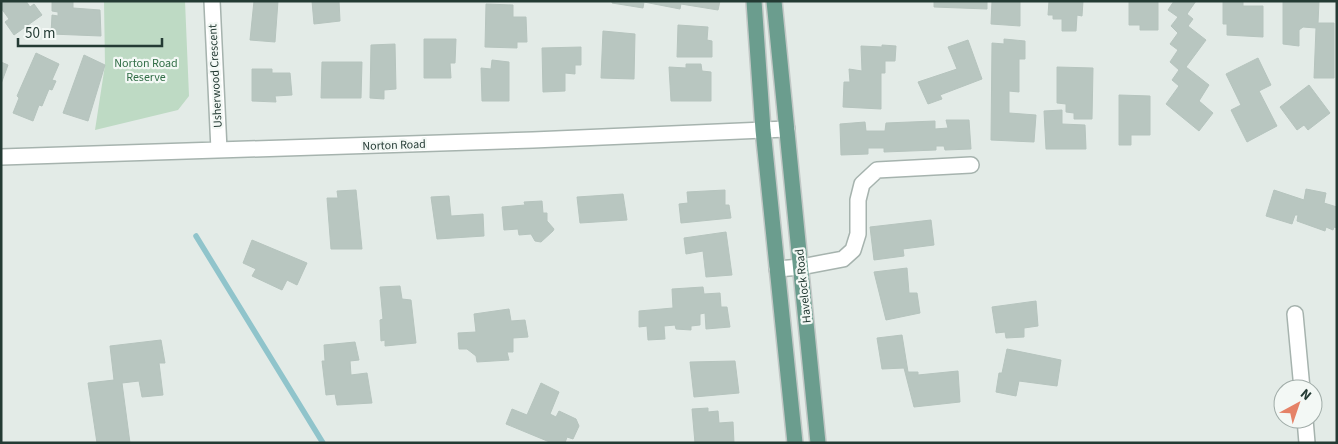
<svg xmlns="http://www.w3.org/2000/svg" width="1338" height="444" viewBox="0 0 1338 444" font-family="'Source Sans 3',sans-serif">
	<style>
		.green { fill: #bedac4 }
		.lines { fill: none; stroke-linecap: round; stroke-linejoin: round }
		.stream { stroke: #90c4cb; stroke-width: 5.5 }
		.building { fill: #b8c6c0; stroke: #b6c4be }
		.minor-casing { stroke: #a6b3ae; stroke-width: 18 }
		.major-casing { stroke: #c2c8c6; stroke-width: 18 }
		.minor { stroke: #fff; stroke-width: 15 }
		.major { stroke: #6b9d8e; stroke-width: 15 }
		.labels { text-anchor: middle; stroke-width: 4.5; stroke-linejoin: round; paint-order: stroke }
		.park-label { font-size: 12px; fill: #326e47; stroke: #f3f8f5 }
		.street-label { font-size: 12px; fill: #243b34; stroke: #f3f8f5 }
	</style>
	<rect width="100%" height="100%" fill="#e3ebe7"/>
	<!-- green -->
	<path class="green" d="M104,1h81l4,95 -11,14 -83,20 10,-65z"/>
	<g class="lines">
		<!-- stream -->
		<path class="stream" d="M196,236l127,207"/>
	</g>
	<!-- building -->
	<path class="building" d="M1,1h25l4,6 4,-3 8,11 -28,20 -9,-13 4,-3 -8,-11z
		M52,1h21v7l27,2 1,26 -50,-2 1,-19 6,1v-4l-6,-1z
		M254,1h24l-3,41 -25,-2z
		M312,1h27l1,20 -26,3z
		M612,1h108l-2,9 -37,-6 -1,5 -36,-7 -1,6 -31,-5z
		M934,1h53v8l-53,-2z
		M992,1h28v25l-29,-2z
		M1049,1h34l-1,15 -5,-1 -1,16h-14v-12h-9v-4h-5z
		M1129,1h29v29h-18v-5h-11z
		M1174,1h22l-9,13 6,5 -5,7 18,14 -20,27 23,18 -10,16 14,12 -14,18 -33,-27 13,-18 -7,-6 7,-10 -9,-8 8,-12 -8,-6 8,-11 -7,-7 7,-9 -10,-7z
		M1223,1h20v5h20v31l-36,-2v-11h-4z
		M1283,1h36l-1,22h16v55h-20l2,-50 -13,-1 -4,3v16l-16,-2z
		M486,4l27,1v12h13l1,25h-10v6l-32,-1z
		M678,25l30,2 -1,13 5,1v16h-35z
		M603,31l32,3 -1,45 -33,-1z
		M424,39h32l-1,24h-5l1,15h-27z
		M1004,39l21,2v18h-6v33l-10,-1v22l27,2 -2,27 -43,-2 1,-97 12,1z
		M968,40l14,39 -42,16 2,4 -14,5 -10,-22 39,-13 -9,-22z
		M395,44l1,45 -12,1v9l-14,-1 1,-53z
		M882,45l14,1 -1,15h-10v12h-4v36l-38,-2 1,-25h6l-1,-13 13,2 -1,-25 21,1z
		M581,47v18h-6v9l-10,-1v18l-22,1 -1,-44z
		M36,53l23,11 -7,16 4,1 -4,9 -3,-1 -7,17 -3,-1 -6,16 -20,-8 6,-15 -2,-2z
		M84,55l21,10 -17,56 -25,-8z
		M1258,58l13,27 -12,6 18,35 -30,16 -16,-32 10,-5 -15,-31z
		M492,60l17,2v39h-27l-1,-33 10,1z
		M1,62l7,3 -7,19z
		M322,62h40l-1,36h-40z
		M686,64h15l1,7 9,1v29h-40l-2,-34 17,1z
		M1057,67l36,1 -1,51h-18v-6l-8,-1v-8l-9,-1z
		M252,69h20v4h18l2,22 -17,1 1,6 -24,-1z
		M1309,85l21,28 -22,17 -4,-5 -7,5 -17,-23z
		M1119,95l31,1v39h-19v10h-12z
		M1062,110v14l23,1 1,24h-40l-2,-38z
		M946,120h23l2,29 -26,1 -1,-4h-8v4l-52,2v-4h-16v6l-27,1 -1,-31 25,-2 1,9h19l1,-8 49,-2v8l13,-1z
		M1306,189l20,4 -2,10 13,4v21l-3,-1 -1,3 -7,-3 -1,4 -28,-10 1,-6h-3l-3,9 -26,-8 8,-26 30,10z
		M356,190l6,59h-31l-4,-51h11l-1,-7z
		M725,190v15h4l2,13 -50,5 -2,-19 9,-1 -1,-11z
		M623,194l4,26 -47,3 -3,-26z
		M449,196l2,20 32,-2 1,22 -47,3 -6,-42z
		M542,201l1,12h4v8l7,8 -1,2 -12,11 -6,-1 -4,-7 -12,1 -1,-6 -14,1 -2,-23 23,-2 -1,-3z
		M931,220l3,25 -31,4 1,7 -30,4 -4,-33z
		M726,232l6,43 -26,2 -3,-26 -17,3 -2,-16z
		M252,240l55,23 -10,22 -10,-5 -5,10 -30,-14 4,-7 -13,-6z
		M907,268l2,25h8l3,20 -34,7 -12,-48z
		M400,286l2,13 9,1 5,43 -31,3v-6l-4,1 -1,-21 3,-1 -3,-32z
		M703,287l1,7 16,-1 1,14h6l3,20 -24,2 -1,-16 -5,1v11l-9,1v4l-15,-1 -1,-4 -11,1 1,13 -17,1 -1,-14 -8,1v-16l34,-3 -1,-19z
		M1036,301l2,25 -14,2v9l-18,1 -1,-6 -9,1 -4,-26z
		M509,309l2,12 14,-1 3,17 -15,1v14h-6l2,8 -32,2 -1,-6 -9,-7h-8l-1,-16 18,-1 -2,-18z
		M902,335l6,37h10v3l40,-4 2,31 -46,5 -10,-39 -22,1 -5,-31z
		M161,340l4,23h-6l4,32 -21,2 -3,-16 -17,2 8,60h-33l-9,-60 26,-3 -4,-34z
		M355,342l4,18 -9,1 1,14 16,-2 5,30 -35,2 -2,-11 -9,1 -4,-34h3l-1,-16z
		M1007,349l54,11 -4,26 -38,-5 -3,15 -20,-4 3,-19h3z
		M735,361l4,32 -45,4 -4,-35z
		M541,383l18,9 -9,22 6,3 3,-6 17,8 3,7 -6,13 -6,-2 -2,6h-13l-46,-19 6,-15 15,6z
		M708,408v4l10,-1 1,12 14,-1 1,21h-39l-3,-34z"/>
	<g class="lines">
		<!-- minor casing -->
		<g class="minor-casing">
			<path id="minor" d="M212,1l7,149
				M1,157l532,-17 254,-11
				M777,269l24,-2 42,-8 10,-9 5,-16v-34l4,-16 15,-14 94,-5
				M1295,314l7,75
				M1305,419l2,24"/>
		</g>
		<!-- major casing -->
		<g class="major-casing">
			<path id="major" d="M754,1l9,129 32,313
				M774,1l44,442"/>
		</g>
		<!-- minor -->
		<use href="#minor" class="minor"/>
		<!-- major -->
		<use href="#major" class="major"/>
	</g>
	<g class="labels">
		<!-- park labels -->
		<g class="park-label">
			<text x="146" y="67">Norton Road<tspan x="146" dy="14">Reserve</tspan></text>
		</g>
		<!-- street labels -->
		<g class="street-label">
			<text transform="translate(215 76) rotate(-93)" y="4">Usherwood Crescent</text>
			<text transform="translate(394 145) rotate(-2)" y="4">Norton Road</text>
			<text transform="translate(803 286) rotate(-96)" y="4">Havelock Road</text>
		</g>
	</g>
	<!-- border -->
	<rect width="1338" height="444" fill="none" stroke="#243b34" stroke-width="5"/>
	<!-- north arrow -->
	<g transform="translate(1298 404) rotate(40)"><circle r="24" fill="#f3f8f5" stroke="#a0aca8"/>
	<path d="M0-4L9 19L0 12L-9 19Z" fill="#e58267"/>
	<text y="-8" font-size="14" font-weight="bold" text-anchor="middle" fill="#243b34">N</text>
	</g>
	<!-- scale -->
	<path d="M18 38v8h144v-8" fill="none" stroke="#243b34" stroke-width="2.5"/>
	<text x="25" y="38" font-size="15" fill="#243b34" stroke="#f3f8f5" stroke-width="4" paint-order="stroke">50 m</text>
</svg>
